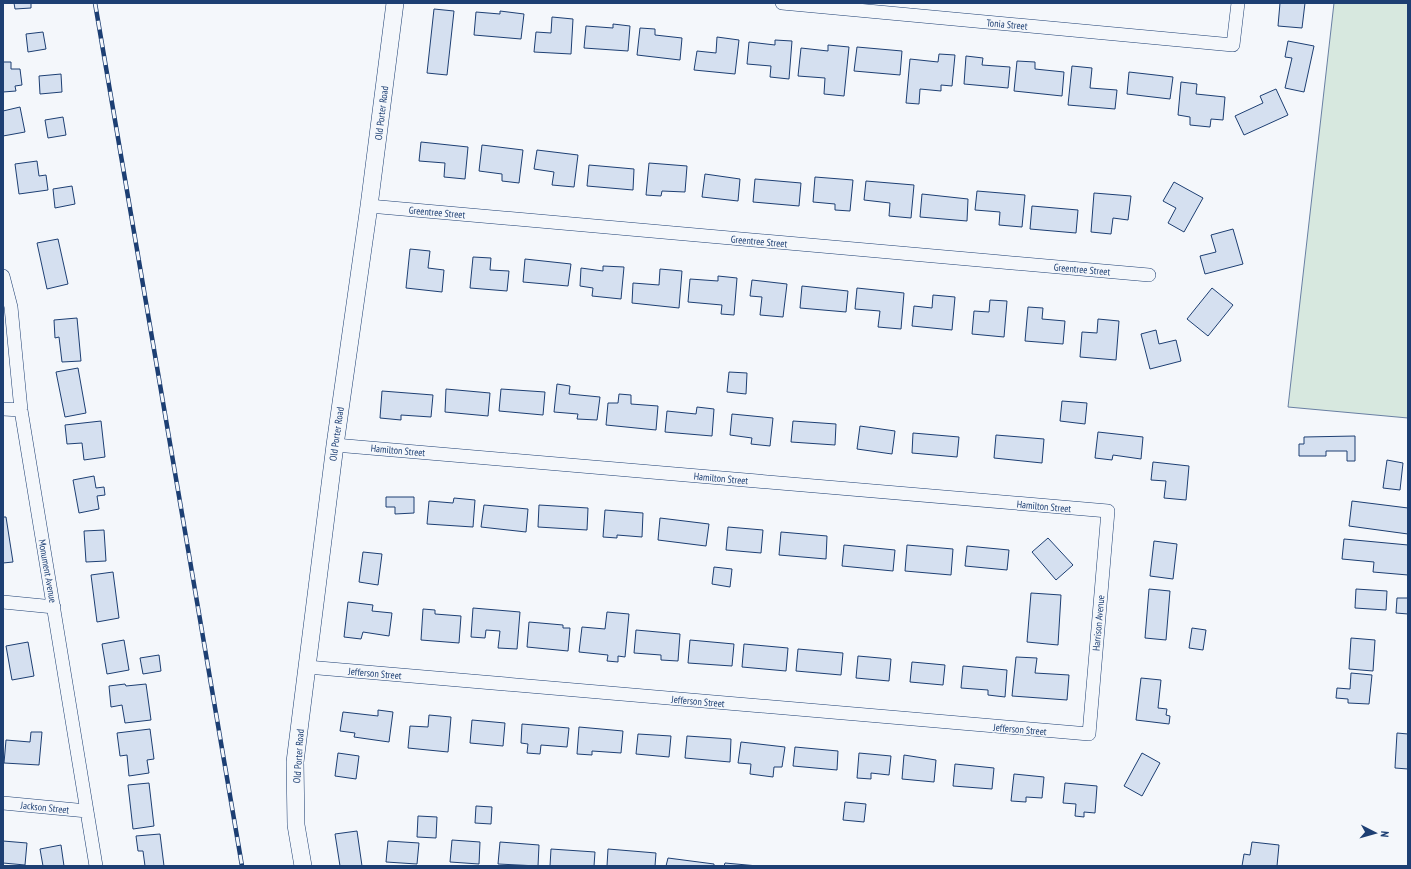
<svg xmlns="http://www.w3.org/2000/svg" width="1411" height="869" viewBox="0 0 1411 869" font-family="'PT Sans Narrow',sans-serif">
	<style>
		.green { fill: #d7e8df; stroke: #687fa3 }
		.building { fill: #d5e0f0; stroke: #1d3f73 }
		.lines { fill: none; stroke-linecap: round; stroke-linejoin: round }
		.minor-casing { stroke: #1d3f73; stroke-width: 14 }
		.tertiary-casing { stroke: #1d3f73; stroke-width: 18 }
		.minor { stroke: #f4f7fb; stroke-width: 13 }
		.tertiary { stroke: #f4f7fb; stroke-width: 17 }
		.rail-casing { stroke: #1d3f73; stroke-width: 4.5 }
		.rail { stroke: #f4f7fb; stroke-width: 3; stroke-dasharray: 9; stroke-linecap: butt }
		.labels { text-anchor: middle; stroke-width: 3; stroke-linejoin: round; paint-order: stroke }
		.street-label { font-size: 10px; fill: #1d3f73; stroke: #f4f7fb }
	</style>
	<rect width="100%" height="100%" fill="#f4f7fb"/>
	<!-- green -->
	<path class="green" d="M1334,3h74v415l-120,-11z"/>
	<!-- building -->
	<path class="building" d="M14,3h17v5l-16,1z
		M1280,3h25l-3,25 -24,-2z
		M434,9l20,2 -7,64 -20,-2z
		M500,11l24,3 -3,25 -47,-4 2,-23 24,2z
		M552,17l21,2 -2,35 -37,-2 2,-20 15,1z
		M613,24l17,2 -2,25 -44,-3 2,-22 27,2z
		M640,28l15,1v6l27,3 -2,22 -43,-5z
		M43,32l3,17 -18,3 -2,-18z
		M717,37l22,3 -4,34 -41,-4 3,-19 19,2z
		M775,40l17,1 -3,38 -19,-2 1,-11 -24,-2 2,-22 26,3z
		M1288,41l26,5 -10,46 -19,-4 7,-30 -7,-1z
		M828,45l21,2 -5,49 -20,-2 1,-16 -27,-2 3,-28 27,3z
		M857,47l45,4 -2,24 -46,-4z
		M939,54l16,1 -3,31 -11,-1v6l-21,-2 -1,15 -13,-1 4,-44 28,3z
		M966,56l17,2 -1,7 28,2 -2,21 -44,-4z
		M1017,61l18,1v7l29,3 -2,24 -48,-5z
		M3,62h8v7h9l2,16 -7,1 1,5 -13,1z
		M1072,66l20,2 -2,20 27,2 -2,19 -47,-4z
		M1129,72l44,5 -3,22 -43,-5z
		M61,74l1,18 -22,2 -1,-18z
		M1181,82l16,2 -1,10 29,3 -2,23 -12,-1 -1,8 -20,-2v-8l-12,-2z
		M1276,89l12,26 -44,20 -9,-19 28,-13 -3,-7z
		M20,107l5,25 -22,4v-25z
		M63,117l3,18 -18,3 -3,-18z
		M421,142l47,5 -3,32 -21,-2 1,-14 -26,-2z
		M482,145l41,5 -4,33 -17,-2v-7l-23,-3z
		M537,150l41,5 -4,32 -22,-2 2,-13 -20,-3z
		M37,161l2,15 7,-1 2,15 -29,4 -4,-30z
		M649,163l38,3 -2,26 -23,-1 -1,5 -15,-1z
		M589,165l45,4 -1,21 -46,-4z
		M705,174l35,5 -2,22 -36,-4z
		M815,177l38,3 -3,31 -15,-1v-6l-22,-2z
		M755,179l46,4 -2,23 -46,-4z
		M866,181l48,4 -3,33 -22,-2 1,-13 -26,-3z
		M1174,182l29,16 -19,34 -16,-9 8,-15 -13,-7z
		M72,186l3,18 -20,4 -2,-19z
		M977,191l48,4 -3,32 -23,-2 1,-13 -25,-2z
		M1094,193l37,3 -3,24 -15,-2 -2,16 -20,-2z
		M922,194l46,5 -1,22 -47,-4z
		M1032,206l46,4 -2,23 -46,-4z
		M1233,229l10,35 -38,10 -5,-18 16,-4 -5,-17z
		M58,239l10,45 -21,5 -10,-46z
		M410,249l20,2 -2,17 16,2 -2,22 -36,-4z
		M473,257l18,1 -1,12 19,1 -2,20 -37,-3z
		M525,259l46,5 -3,22 -45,-4z
		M603,266l21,1 -3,32 -29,-3 1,-8 -13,-2 1,-18 22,3z
		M660,269l22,2 -3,37 -47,-5 1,-20 26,2z
		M718,276l19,2 -3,37 -13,-1 1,-9 -34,-3 2,-23 28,2z
		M752,280l35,4 -4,33 -23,-2 2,-18 -12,-1z
		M802,286l46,5 -2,21 -46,-4z
		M857,288l47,5 -3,36 -23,-2 2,-16 -25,-2z
		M1212,288l21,17 -25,31 -21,-17z
		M933,295l22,2 -3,33 -40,-4 2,-20 18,2z
		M990,300l17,1 -3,36 -32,-3 2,-23 15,1z
		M1028,307l15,1 -1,11 23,2 -2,23 -38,-3z
		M77,318l4,43 -19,1 -3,-25 -4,1 -1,-18z
		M1098,319l21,2 -3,39 -36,-3 2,-25 15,1z
		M1156,330l3,14 17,-4 5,21 -31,8 -9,-35z
		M78,368l8,45 -21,4 -9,-45z
		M729,372l18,1 -1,21 -19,-2z
		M557,384l13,2 -1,8 31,3 -3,23 -20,-1 1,-5 -24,-2z
		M446,389l44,4 -2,23 -43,-4z
		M501,389l44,3 -2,23 -44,-4z
		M382,391l51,4 -2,22 -30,-2v5l-21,-2z
		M619,394l12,1v9l27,2 -2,24 -50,-5 2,-22h10z
		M1062,401l25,2 -2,21 -25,-3z
		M697,407l17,2 -2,27 -47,-4 2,-21 29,3z
		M732,414l41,4 -3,28 -19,-2 1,-6 -22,-3z
		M101,421l4,36 -21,3 -2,-17 -15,1 -2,-19z
		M793,421l43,3 -1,21 -44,-3z
		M860,426l35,5 -3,23 -35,-5z
		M1098,432l45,5 -2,22 -28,-4 -1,5 -17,-2z
		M913,433l46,4 -2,20 -45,-4z
		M996,435l48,4 -2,24 -48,-5z
		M1355,436v25h-8v-10h-21v5h-27v-12h5v-7z
		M1387,460l16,3 -3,27 -17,-2z
		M1153,462l36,4 -3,34 -22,-2 2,-17 -15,-1z
		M94,476l2,12 8,-1 1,8 -8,1 2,13 -20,4 -6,-33z
		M386,497h28v16l-19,1v-7h-9z
		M454,498l21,2 -2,27 -46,-3 2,-23 24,2z
		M1352,501l56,7v26l-59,-8z
		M484,505l44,4 -2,23 -45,-5z
		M539,505l49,3 -1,22 -49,-3z
		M605,510l38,3 -1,24 -25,-2v3l-14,-1z
		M3,517h3l7,45 -10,1z
		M660,518l49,6 -3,22 -48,-6z
		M728,527l35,3 -2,23 -35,-3z
		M104,530l2,31 -20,1 -2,-31z
		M781,532l46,4 -1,23 -47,-4z
		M1048,538l25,27 -17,15 -24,-28z
		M1344,539l64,6v30l-35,-3 1,-10 -32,-3z
		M1154,541l23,3 -4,35 -23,-3z
		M844,545l51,5 -2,21 -51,-5z
		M907,545l46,4 -2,26 -46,-4z
		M967,546l42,4 -2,20 -42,-4z
		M363,552l19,2 -4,31 -19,-3z
		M714,567l18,2 -2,18 -18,-3z
		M113,572l6,46 -22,4 -6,-47z
		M1149,589l21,2 -4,49 -21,-2z
		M1356,589l31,2 -1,19 -31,-2z
		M1031,593l30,2 -3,50 -31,-3z
		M1397,598h11v16l-12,-1z
		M348,602l25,3 -1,6 20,2 -3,23 -26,-4 -2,7 -17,-2z
		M473,608l47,4 -3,37 -19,-1 2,-17 -14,-1 -1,8 -14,-1z
		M423,609l12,1v4l26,2 -2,27 -38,-3z
		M607,612l22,2 -4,43 -7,-1v6l-11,-1 1,-6 -29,-3 3,-25 23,2z
		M529,622l34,3v3h7l-2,23 -41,-4z
		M1192,628l14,2 -3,20 -14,-2z
		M636,630l44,4 -2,27 -17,-1v-5l-27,-2z
		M1351,638l24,2 -2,31 -24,-2z
		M124,640l5,30 -22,4 -5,-30z
		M690,640l44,4 -2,22 -44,-3z
		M28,642l6,34 -22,4 -6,-34z
		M744,644l44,4 -2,23 -44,-4z
		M798,649l45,4 -2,22 -45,-4z
		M159,655l2,16 -18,3 -3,-16z
		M858,656l33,3 -2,22 -33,-3z
		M1016,657l21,1 -2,15 34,2 -2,25 -55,-4z
		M912,662l33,3 -2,20 -33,-3z
		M963,666l44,4 -2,27 -17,-2v-5l-27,-2z
		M1351,673l21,2 -3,29 -21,-1v-4l-12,-1 1,-10 13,1z
		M1141,678l20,2 -3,28 9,1 -1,6 4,1 -1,8 -33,-4z
		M125,684l1,2 20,-2 5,36 -26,3 -3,-18 -11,2 -2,-21z
		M378,710l15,2 -4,30 -35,-5 1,-4 -15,-2 3,-19 35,4z
		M429,715l22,2 -3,35 -40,-4 2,-22 18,1z
		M472,720l33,3 -2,23 -33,-3z
		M522,724l47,4 -2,19 -26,-2 -1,9 -13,-1 1,-9 -7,-1z
		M579,727l44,4 -2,22 -29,-2v4l-15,-1z
		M150,729l4,30 -7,1 2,13 -20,3 -2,-21 -7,1 -3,-23z
		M31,732h11l-3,33 -35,-2 2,-23 24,2z
		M1397,733l11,1v35l-13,-1z
		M638,734l33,2 -2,21 -33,-3z
		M687,736l44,3 -1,23 -45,-4z
		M741,742l44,5 -3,20h-8l-1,10 -23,-3 1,-10 -13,-1z
		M795,747l43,4 -1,19 -44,-4z
		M338,753l21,3 -3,23 -21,-3z
		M859,753l32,3 -2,19 -18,-2v6l-14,-1z
		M1142,753l18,10 -18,33 -18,-10z
		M904,755l32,5 -2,22 -32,-3z
		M955,764l39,4 -2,21 -39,-3z
		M1014,774l30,3 -2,21 -16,-1v5l-15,-1z
		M149,783l5,43 -21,3 -5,-44z
		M1065,783l32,3 -2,27 -11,-1v5l-9,-1 1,-12 -13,-1z
		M845,802l21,2 -2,18 -21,-2z
		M476,806l16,1 -1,17 -16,-1z
		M418,816l19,1 -1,21 -19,-1z
		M357,831l5,35h-22l-5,-32z
		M160,834l4,32h-19l-2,-15h-5l-2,-15z
		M452,840l28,2 -1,22 -29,-2z
		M3,841l24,2 -2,22 -22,-2z
		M388,841l31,2 -2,21 -31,-2z
		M500,842l39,3 -1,21 -40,-2z
		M1252,842l27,3 -2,21h-35l2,-12 6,1z
		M61,845l3,21h-21l-3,-17z
		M551,849l44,3 -1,14h-44z
		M608,849l48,4 -1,13h-48z
		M668,858l46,6v2h-48z
		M725,863l33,3h-34z"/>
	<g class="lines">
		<!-- minor casing -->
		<g class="minor-casing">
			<path id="minor" d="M782,3l451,42 5,-42
				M369,206l780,69
				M3,276l8,31 10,103 75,456
				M3,409l18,1
				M3,602l51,5
				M307,667l782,67 19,-223 -773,-66
				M3,803l84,8"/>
		</g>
		<!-- tertiary casing -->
		<g class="tertiary-casing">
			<path id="tertiary" d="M303,866l-7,-41 -1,-63 40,-317 34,-239 26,-203"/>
		</g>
		<!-- minor -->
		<use href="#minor" class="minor"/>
		<!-- tertiary -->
		<use href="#tertiary" class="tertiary"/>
		<!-- rail casing -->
		<g class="rail-casing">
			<path id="rail" d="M95,3l147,863"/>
		</g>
		<!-- rail -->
		<use href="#rail" class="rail"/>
	</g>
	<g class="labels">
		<!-- street labels -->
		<g class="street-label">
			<text transform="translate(1007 24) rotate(5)" y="4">Tonia Street</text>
			<text transform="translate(381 113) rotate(-83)" y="4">Old Porter Road</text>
			<text transform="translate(437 212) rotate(5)" y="4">Greentree Street</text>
			<text transform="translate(759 241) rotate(5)" y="4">Greentree Street</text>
			<text transform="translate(1082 269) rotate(5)" y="4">Greentree Street</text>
			<text transform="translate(336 434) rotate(-82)" y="4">Old Porter Road</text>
			<text transform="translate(398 450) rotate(5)" y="4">Hamilton Street</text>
			<text transform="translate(721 478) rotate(5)" y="4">Hamilton Street</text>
			<text transform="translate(1044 506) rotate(5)" y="4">Hamilton Street</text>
			<text transform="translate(48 571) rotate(80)" y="4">Monument Avenue</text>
			<text transform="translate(1098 623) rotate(-85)" y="4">Harrison Avenue</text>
			<text transform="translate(375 673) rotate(5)" y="4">Jefferson Street</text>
			<text transform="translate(698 701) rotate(5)" y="4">Jefferson Street</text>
			<text transform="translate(1020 729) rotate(5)" y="4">Jefferson Street</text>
			<text transform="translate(298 756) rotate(-86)" y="4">Old Porter Road</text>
			<text transform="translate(45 807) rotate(6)" y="4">Jackson Street</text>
		</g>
	</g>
	<!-- border -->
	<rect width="1411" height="869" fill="none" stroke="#1d3f73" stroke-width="8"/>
	<!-- north arrow -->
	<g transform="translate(1375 833) rotate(96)" stroke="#f4f7fb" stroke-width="3" paint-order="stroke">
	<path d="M0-3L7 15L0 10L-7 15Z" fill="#1d3f73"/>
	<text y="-6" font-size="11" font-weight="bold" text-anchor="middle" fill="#1d3f73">N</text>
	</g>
</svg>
